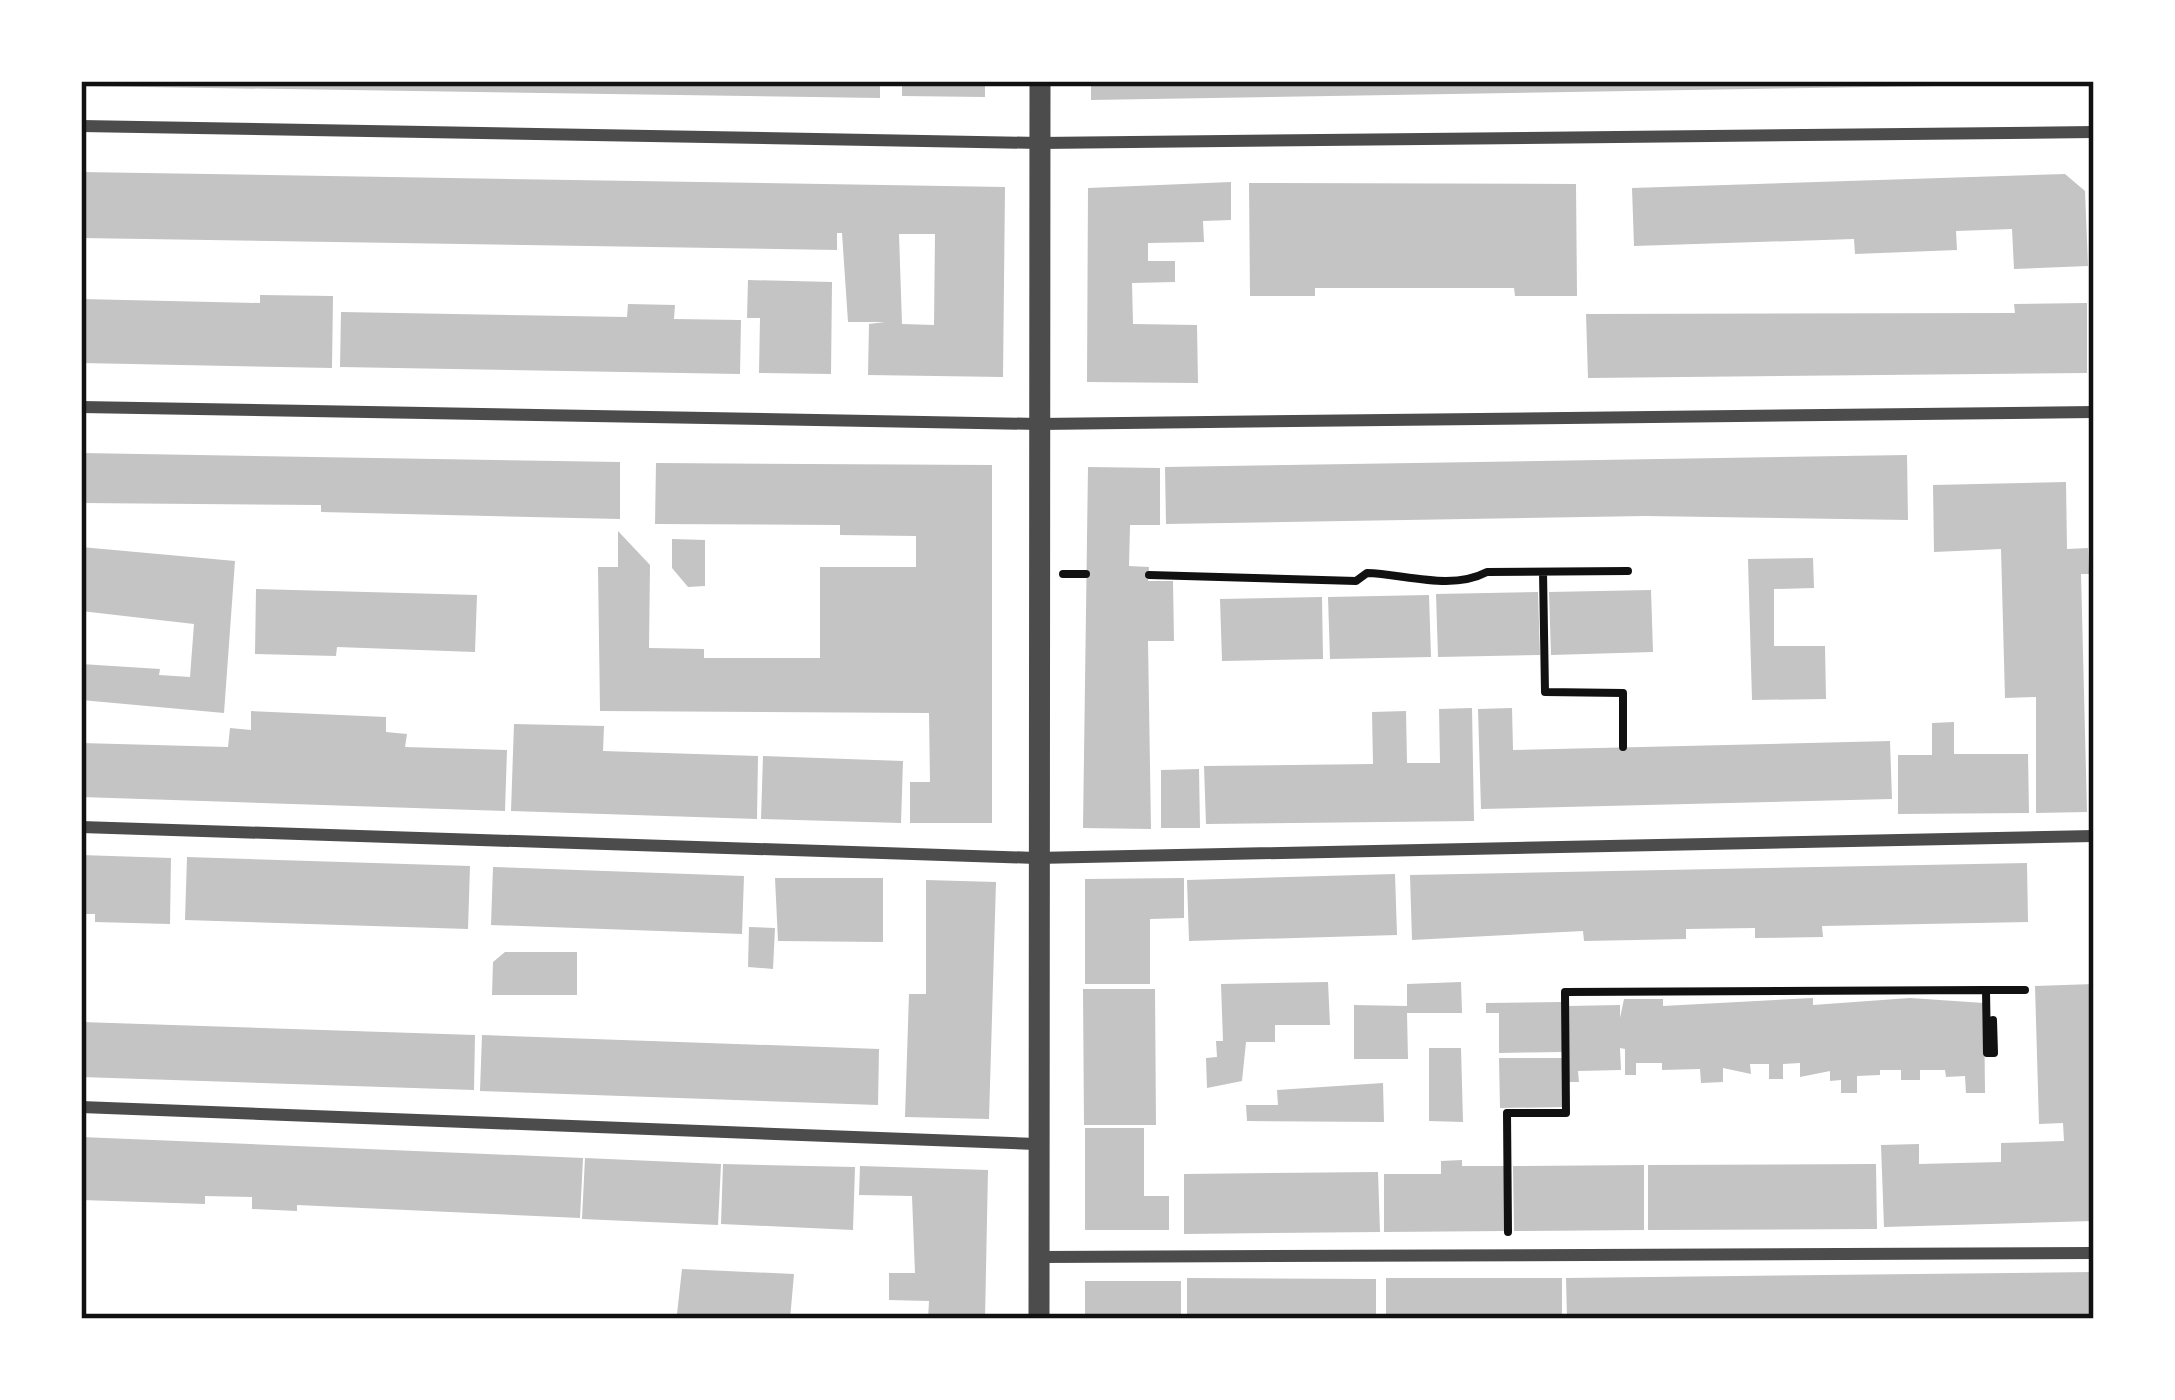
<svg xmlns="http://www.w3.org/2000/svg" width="2175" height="1400" viewBox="0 0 2175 1400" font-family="Helvetica,sans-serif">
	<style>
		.building { fill: #c4c4c4; fill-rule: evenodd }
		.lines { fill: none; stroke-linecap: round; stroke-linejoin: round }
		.path { stroke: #111; stroke-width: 8 }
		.minor { stroke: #4c4c4c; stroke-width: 12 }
		.tertiary { stroke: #4c4c4c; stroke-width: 21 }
		.neatline { fill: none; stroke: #111; stroke-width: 4.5 }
	</style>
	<rect width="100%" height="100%" fill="#fff"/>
	<!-- building -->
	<path class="building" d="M81,81h799v17l-799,-12z
		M902,81h83v16l-83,-1z
		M1091,81h844v5l-844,14z
		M81,172l924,15 -2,190 -135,-2 1,-51 16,-2h-37l-6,-89h-5v17l-756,-12zM899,234h36l-1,91 -32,-1z
		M2065,174l20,17 3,75 -74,3 -2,-40 -56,2 1,19 -102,4 -1,-15 -220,7 -2,-58z
		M1231,182v38l-28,1 1,21 -56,1v18h27v21l-43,1 1,41 64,1 1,58 -111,-1 1,-194z
		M1249,183l327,1 1,112h-62l-1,-8h-199v8h-65z
		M748,280l84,2 -1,92 -72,-1 1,-55h-13z
		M260,295l73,1 -1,72 -251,-5v-64l179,4z
		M2087,303v70l-499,5 -2,-64 429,-1 -1,-9z
		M628,304l47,1 -1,14 67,1 -1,54 -400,-7 1,-55 286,5z
		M81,453l539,9v57l-299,-7v-7l-240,-2z
		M1907,455l1,65 -263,-4 -479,8 -1,-57z
		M656,463l336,2v358h-82v-41h20l-1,-69 -329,-2 -2,-144h20v-36l32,34 -1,83 55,1v9h116v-91h96v-31l-76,-1v-10l-185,-1z
		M1088,467l72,1v57h-30l-1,41 20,1 -1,14h25l1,60h-26l3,188 -68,-1z
		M2066,482l1,67 21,-1 1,26h-8l6,238 -51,1v-116l-31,1 -4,-149 -67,3 -1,-67z
		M672,539l33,1v46l-17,1 -16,-19z
		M81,547l154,14 -11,152 -143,-13v-36l79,5 -1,6 31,2 4,-53 -113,-13z
		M1813,558l1,30 -40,1v57h51l1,53 -74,1 -4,-141z
		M256,589l221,6 -2,57 -138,-5 -1,9 -81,-2z
		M1651,590l2,62 -102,3 -2,-63z
		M1538,592l2,63 -102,2 -2,-63z
		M1429,595l2,62 -101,2 -2,-62z
		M1322,597l1,62 -101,2 -2,-62z
		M1472,708l2,113 -268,3 -2,-58 169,-2 -1,-52 34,-1 1,52h33l-1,-54z
		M1512,708l1,42 377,-9 2,58 -411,10 -3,-100z
		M251,711l135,6v15l21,2 -2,13 102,3 -2,61 -424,-14v-54l147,4 2,-19 21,2z
		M1954,722v32h74l1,59 -131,1v-59h34v-32z
		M514,724l90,2 -1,25 155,5 -1,63 -246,-8z
		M763,756l140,5 -2,62 -140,-4z
		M1199,769l1,59h-39v-58z
		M81,855l90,3 -1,66 -75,-2v-8h-14z
		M187,857l283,9 -2,63 -283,-9z
		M2027,863l1,59 -206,4 1,11 -68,1v-10l-69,1v10l-102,2 -1,-10 -171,9 -2,-65z
		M493,867l251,9 -2,58 -251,-9z
		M1395,874l2,61 -208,6 -2,-61z
		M775,878h108v64l-105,-1z
		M1184,878v40l-34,1v65h-65v-105z
		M926,880l70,2 -7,237 -84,-2 4,-123h17z
		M749,927l26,1 -2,41 -25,-2z
		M505,952h72v43h-85l1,-33z
		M1328,982l2,43h-55v17h-29l-4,39 -35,7 -1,-30 11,-1 -1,-16h7l-2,-57z
		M1461,982l1,31h-55l1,46h-54v-54l53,1v-22z
		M2094,984v237l-210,6 -3,-82 38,-1v20l82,-2v-19l63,-2 -1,-18 -24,1 -4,-138z
		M1083,989h72l1,136h-72z
		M1813,998v7l97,-7 74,5 1,90h-19l-1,-17 -19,1 -1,-7h-25v10h-19v-10h-21v5l-23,1v17h-16v-13l-11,1v-10l-30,6v-14l-17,1v15h-14v-15h-19l1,10 -28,-6v14l-22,1 -1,-14 -38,1v-7h-26v12h-11v-26l-5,-1 1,22 -43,1 1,11h-10l-1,-76 52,-1v13l4,-19h39v7z
		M1563,1002l2,50 -66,1v-40h-13v-10z
		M81,1022l394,13 -1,55 -393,-13z
		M482,1035l397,14 -1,56 -398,-14z
		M1429,1048h32l2,74 -34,-1z
		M1499,1058h65v49l-64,1z
		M1383,1083l1,39 -137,-1 -1,-16h32l-1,-15z
		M1085,1128h59v68h25v34h-84z
		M81,1137l502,21 -3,60 -283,-13v6l-45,-2v-12l-47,-1v8l-124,-4z
		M585,1158l136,6 -3,61 -136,-6z
		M1462,1160v6h44v65l-122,1v-58h57v-13z
		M723,1164l132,3 -2,63 -132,-6z
		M1876,1164l1,65 -229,1v-65z
		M1644,1165v65l-130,1 -1,-65z
		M860,1166l128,4 -3,149h-57l1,-18 -40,-1v-27h26l-3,-77 -53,-1z
		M1378,1172l2,60 -196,2v-60z
		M682,1269l112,5 -4,45 -113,-5z
		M2094,1272v47h-527l-1,-41z
		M1187,1278l189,1v40h-189z
		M1386,1278h176v41h-176z
		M1085,1281h96v38h-96z"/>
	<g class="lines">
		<!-- path -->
		<path class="path" d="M1543,572l2,120 78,1v54
			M1063,574h23
			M1149,575l207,6 11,-8c37,1 84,18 120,-1l141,-1
			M1986,990h39
			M1508,1232l-1,-119h59l-1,-121 421,-2 1,63h7l-1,-33"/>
		<!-- minor -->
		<path class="minor" d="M81,126l958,17 1055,-11
			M81,407l958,17 1055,-12
			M81,827l955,31 1058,-22
			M81,1107l955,37
			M1038,1257l1056,-4"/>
		<!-- tertiary -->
		<path class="tertiary" d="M1039,1319l1,-1238"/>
	</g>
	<!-- border -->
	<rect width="2175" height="1400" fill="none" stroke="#ffffff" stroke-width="168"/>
	<rect x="84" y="84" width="2007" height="1232" class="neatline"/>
</svg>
